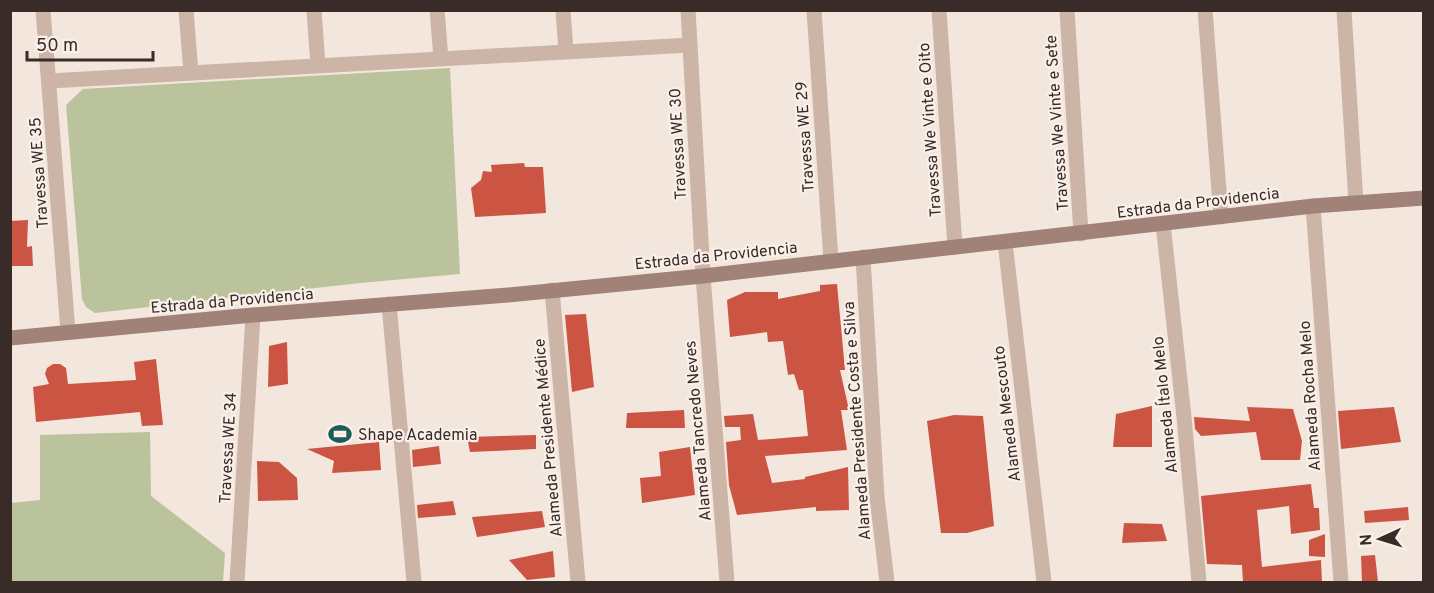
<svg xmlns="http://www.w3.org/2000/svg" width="1434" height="593" viewBox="0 0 1434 593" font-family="Overpass,sans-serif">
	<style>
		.green { fill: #bac39b }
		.building { fill: #cb5443 }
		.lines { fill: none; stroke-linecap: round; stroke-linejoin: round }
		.minor { stroke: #ccb4a7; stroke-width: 15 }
		.secondary { stroke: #a08279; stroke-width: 15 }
		.labels { text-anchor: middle; stroke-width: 4.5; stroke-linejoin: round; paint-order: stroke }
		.street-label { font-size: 16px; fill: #382b28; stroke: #faf0e9 }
		.poi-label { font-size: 16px; fill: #382b28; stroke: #faf0e9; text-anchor: start }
	</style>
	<rect width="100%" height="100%" fill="#f3e6dc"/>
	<!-- green -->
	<path class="green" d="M450,68l10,206 -100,9 -265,30 -9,-6 -4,-8 -16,-194 17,-16z
		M150,432l1,64 74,57 -2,29h-212v-79l29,-3v-65z"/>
	<!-- building -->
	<path class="building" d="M524,163l1,4h18l3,46 -71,4 -4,-29 10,-8 2,-9 9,1 -1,-7z
		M28,220l-1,27 5,-1 1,20h-23v-45z
		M837,284l8,86h-5l9,40h-8l6,40 -82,6 7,27 33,-4v-2l43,-10 1,43 -33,1v-4l-79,8 -8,-30 -3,-43 15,-2 -1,-13h-15l-1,-11 29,-2 5,26 50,-4 -5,-46h-4l-5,-16 -6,1 -5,-34 -15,1 -1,-10 -37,5 -3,-37 18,-8h33v7l42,-8v-6z
		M586,314l8,73 -22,5 -7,-77z
		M287,342l1,42 -20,3 1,-41z
		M156,359l7,66 -21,1 -2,-14 -104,10 -3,-35 16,-3 -4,-10 2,-6 6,-4h7l6,4 2,16 68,-4 -2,-18z
		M1152,406v41h-39l3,-33z
		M1247,407l46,2 9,32 -2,19h-39l-5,-28 -55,4 -6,-7 -1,-12 56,4z
		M1394,407l7,35 -60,7 -3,-38z
		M684,410l1,18h-59l1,-15z
		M954,415l29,1 11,110 -27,7h-26l-14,-112z
		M536,435v14l-66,3 -3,-15z
		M379,442l2,28 -49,3 2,-12 -27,-12z
		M439,446l2,18 -28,3 -1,-17z
		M690,447l5,48 -53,8 -2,-25 21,-2 -2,-24z
		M257,461l22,1 18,16 1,22 -40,1z
		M1311,484l3,24h5l1,22 -29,4 -2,-28 -32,4 5,57 59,-7 1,22h-79l-1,-17 -35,-1 -6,-68z
		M453,501l3,14 -38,3 -1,-13z
		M1408,507l1,13 -44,3 -1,-12z
		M542,511l3,16 -68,10 -5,-20z
		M1124,523l38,1 5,17 -45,2z
		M1325,534v23l-16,-1v-16z
		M553,551l2,26 -28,3 -18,-20z
		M1375,555l3,27h-16l-1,-26z"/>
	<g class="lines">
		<!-- minor -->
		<path class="minor" d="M43,10l25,322
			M186,10l5,63
			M314,10l4,56
			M437,10l4,49
			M563,10l3,42
			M688,10l15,266 24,306
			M814,10l17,251
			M939,10l16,237
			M1067,10l14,224
			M1205,10l16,207
			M1344,10l12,193
			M49,81l641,-36
			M1313,206l28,376
			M1163,224l21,193 15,165
			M1005,242l39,340
			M863,257l14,240 10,85
			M552,290l26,292
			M389,304l25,278
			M237,582l16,-267"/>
		<!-- secondary -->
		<path class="secondary" d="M10,338l243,-23 255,-20 195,-19 610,-70 111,-8"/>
	</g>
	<!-- icons -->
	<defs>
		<g id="stadium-bare" transform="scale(1.8)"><path d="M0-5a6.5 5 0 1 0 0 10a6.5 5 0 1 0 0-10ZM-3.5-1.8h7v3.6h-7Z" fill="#1c5c59" stroke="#faf0e9" stroke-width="2.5" paint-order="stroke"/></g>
	</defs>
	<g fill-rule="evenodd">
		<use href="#stadium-bare" x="340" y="434"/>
	</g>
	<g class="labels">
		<!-- street labels -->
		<g class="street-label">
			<text transform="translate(1056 123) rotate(-94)" y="6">Travessa We Vinte e Sete</text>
			<text transform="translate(929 130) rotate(-94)" y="6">Travessa We Vinte e Oito</text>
			<text transform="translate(804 137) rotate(-94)" y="6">Travessa WE 29</text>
			<text transform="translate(677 144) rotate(-93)" y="6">Travessa WE 30</text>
			<text transform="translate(38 173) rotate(-94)" y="6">Travessa WE 35</text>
			<text transform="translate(1198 202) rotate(-7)" y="6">Estrada da Providencia</text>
			<text transform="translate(716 255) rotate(-6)" y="6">Estrada da Providencia</text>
			<text transform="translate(232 300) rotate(-5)" y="6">Estrada da Providencia</text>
			<text transform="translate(1309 396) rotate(-94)" y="6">Alameda Rocha Melo</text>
			<text transform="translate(1164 405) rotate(-96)" y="6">Alameda Ítalo Melo</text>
			<text transform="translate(1006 414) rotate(-97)" y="6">Alameda Mescouto</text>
			<text transform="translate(856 421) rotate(-94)" y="6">Alameda Presidente Costa e Silva</text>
			<text transform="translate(697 431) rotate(-95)" y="6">Alameda Tancredo Neves</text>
			<text transform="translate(547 438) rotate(-95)" y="6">Alameda Presidente Médice</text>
			<text transform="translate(227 448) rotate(-87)" y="6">Travessa WE 34</text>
		</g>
		<!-- poi labels -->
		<g class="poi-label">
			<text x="358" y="440">Shape Academia</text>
		</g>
	</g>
	<!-- border -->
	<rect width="1434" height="593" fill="none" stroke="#382b28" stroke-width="24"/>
	<!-- north arrow -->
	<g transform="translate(1380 539) rotate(266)" stroke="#faf0e9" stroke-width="4.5" paint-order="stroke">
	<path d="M0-4.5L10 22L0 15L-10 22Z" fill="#382b28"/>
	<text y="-9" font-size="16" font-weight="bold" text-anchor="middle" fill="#382b28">N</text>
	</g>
	<!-- scale -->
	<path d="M27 51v9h126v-9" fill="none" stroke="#382b28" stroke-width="3"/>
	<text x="36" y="51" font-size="18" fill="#382b28" stroke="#faf0e9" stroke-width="4.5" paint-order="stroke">50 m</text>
</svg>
